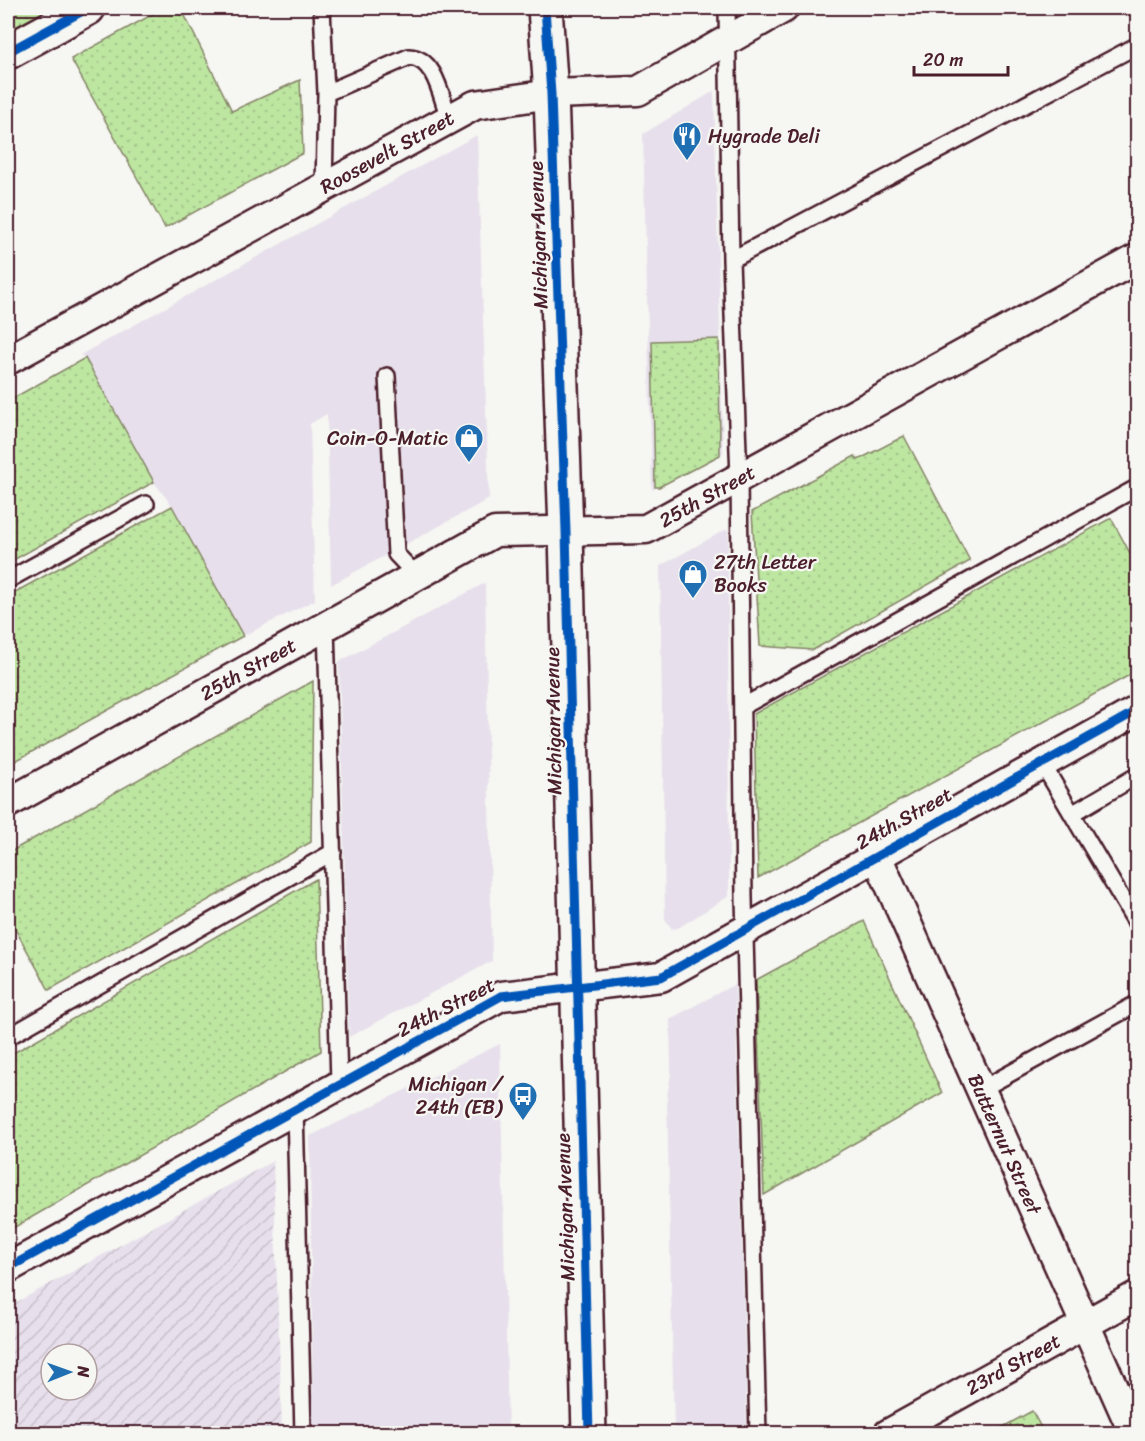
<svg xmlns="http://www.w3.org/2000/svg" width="1145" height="1441" viewBox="0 0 1145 1441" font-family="Sriracha,sans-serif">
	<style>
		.built { fill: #e7e0ec }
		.industrial { fill: url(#industrial-furrows); fill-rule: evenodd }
		.grass { fill: url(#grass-dots); stroke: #848266; stroke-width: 1.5 }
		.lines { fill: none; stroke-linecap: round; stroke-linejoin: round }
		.service-casing { stroke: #4a1f2b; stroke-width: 20 }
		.minor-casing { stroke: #4a1f2b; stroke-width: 33 }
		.tertiary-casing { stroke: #4a1f2b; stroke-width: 38 }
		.primary-casing { stroke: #4a1f2b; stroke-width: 38 }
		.service { stroke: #f6f6f2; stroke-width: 15 }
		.minor { stroke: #f6f6f2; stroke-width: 28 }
		.tertiary { stroke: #f6f6f2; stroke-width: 33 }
		.primary { stroke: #f6f6f2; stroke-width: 33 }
		.cycleway-casing { stroke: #f6f6f2; stroke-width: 13 }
		.cycleway { stroke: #0057b8; stroke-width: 9 }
		.labels { text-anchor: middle; stroke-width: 4.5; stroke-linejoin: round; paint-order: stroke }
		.poi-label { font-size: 20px; fill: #4a1f2b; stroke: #f6f6f2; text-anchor: start }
		.street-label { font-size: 20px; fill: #4a1f2b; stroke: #f6f6f2 }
	</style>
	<defs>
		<pattern id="industrial-furrows" width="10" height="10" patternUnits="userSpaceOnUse" patternTransform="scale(1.5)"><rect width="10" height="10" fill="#e7e0ec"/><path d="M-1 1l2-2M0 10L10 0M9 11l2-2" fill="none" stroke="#c8c0cb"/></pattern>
		<pattern id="grass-dots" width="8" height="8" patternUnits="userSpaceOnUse" patternTransform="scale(1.5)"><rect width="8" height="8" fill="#bde6a1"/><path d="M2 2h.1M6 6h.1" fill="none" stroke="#a4c58b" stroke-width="1.8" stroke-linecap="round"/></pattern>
	</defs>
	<rect width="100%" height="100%" fill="#f6f6f2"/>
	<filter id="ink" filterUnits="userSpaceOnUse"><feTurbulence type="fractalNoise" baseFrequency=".0167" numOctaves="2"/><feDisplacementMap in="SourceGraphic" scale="12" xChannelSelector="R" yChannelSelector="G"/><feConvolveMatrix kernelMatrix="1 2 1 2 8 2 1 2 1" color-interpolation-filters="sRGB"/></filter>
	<g filter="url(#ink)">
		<!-- built -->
		<path class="built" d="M714,91l9,362 -71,37 -9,-356z
			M477,135l12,364 -158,86 -4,-171 -17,10 5,176 -72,36 -71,-130 -18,-24 -69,-124 -5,-3z
			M725,530h3l1,366 -51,32 -6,1 -7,-10 -5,-353z
			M485,583l7,378 -143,76 -10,-375z
			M735,984l12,449h-73l-7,-337 4,-22 -1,-55z
			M500,1044l8,389h-195l-3,-297z"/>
		<!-- industrial -->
		<path class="industrial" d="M273,1161l9,272h-274v-126zM51,1354h36v36h-36z"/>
		<!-- grass -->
		<path class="grass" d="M8,8h43l-43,24z
			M164,8h17l51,103 68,-31 3,73 -138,75 -94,-169z
			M719,339l1,116 -61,32h-4l-3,-146z
			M85,358l69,124 -146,81v-162z
			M904,436l66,125 -157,89 -53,-4 -8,-134 103,-56 3,4z
			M172,506l71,130 -235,129v-169z
			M1111,518l26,48v105l-379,207 -4,-164z
			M313,681l-2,161 -262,148 -41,-74v-63z
			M316,879l5,172 -313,180v-175z
			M864,921l78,172 -178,102 -8,-215z
			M1032,1411l12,22h-52z"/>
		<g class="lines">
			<!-- service casing -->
			<g class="service-casing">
				<path id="service" d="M322,8l4,85 -2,94
					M727,8l4,252 8,218 5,420 14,536
					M326,93l83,-36c27,1 32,41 40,61
					M731,260l407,-215
					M387,376l9,178 20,21
					M8,580l138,-76
					M326,626l13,457
					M742,707l396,-220
					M1042,763l96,163
					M1072,814l66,-39
					M8,1037l325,-185
					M980,1090l158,-87
					M295,1108l8,326"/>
			</g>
			<!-- minor casing -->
			<g class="minor-casing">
				<path id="minor" d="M8,360l467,-255 76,-11 87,-3 146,-83
					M8,803l487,-271 151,-3 492,-271
					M876,854l258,580
					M8,1268l493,-272 160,-19 477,-267
					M888,1434l250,-139"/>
			</g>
			<!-- tertiary casing -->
			<g class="tertiary-casing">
				<path id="tertiary" d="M8,52l80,-44"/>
			</g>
			<!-- primary casing -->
			<g class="primary-casing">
				<path id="primary" d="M545,8l6,86 15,438 23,902"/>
			</g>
			<!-- service -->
			<use href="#service" class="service"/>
			<!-- minor -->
			<use href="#minor" class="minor"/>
			<!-- tertiary -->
			<use href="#tertiary" class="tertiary"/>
			<!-- primary -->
			<use href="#primary" class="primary"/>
			<!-- cycleway casing -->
			<g class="cycleway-casing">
				<path id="cycleway" d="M545,8l6,86 15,438 23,902
					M8,52l80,-44
					M8,1268l493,-272 160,-19 477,-267"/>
			</g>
			<!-- cycleway -->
			<use href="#cycleway" class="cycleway"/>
		</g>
	</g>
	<!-- icons -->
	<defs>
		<g id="restaurant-pin" transform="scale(1.5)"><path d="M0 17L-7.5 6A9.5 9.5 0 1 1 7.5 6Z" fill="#1f6fb2" stroke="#f6f6f2"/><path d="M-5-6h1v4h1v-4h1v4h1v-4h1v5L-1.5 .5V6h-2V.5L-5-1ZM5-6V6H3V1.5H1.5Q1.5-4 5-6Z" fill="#fff"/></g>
		<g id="shop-pin" transform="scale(1.5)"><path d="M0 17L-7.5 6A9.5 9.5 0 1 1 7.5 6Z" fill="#1f6fb2" stroke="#f6f6f2"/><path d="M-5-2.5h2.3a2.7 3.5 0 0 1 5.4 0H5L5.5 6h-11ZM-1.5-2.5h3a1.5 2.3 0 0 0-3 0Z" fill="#fff"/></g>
		<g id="bus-pin" transform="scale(1.5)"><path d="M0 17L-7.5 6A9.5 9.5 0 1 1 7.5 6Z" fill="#1f6fb2" stroke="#f6f6f2"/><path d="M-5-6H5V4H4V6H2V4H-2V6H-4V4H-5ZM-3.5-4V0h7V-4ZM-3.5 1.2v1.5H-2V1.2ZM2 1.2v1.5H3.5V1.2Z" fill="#fff"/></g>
	</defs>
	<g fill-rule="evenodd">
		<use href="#restaurant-pin" x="687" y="136"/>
		<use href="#shop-pin" x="469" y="438"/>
		<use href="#shop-pin" x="693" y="574"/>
		<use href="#bus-pin" x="523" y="1096"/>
	</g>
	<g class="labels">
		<!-- poi labels -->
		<g class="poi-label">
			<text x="708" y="143">Hygrade Deli</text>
			<text x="448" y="445" text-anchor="end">Coin-O-Matic</text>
			<text x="714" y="569">27th Letter<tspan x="714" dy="23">Books</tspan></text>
			<text x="502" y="1091" text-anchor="end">Michigan /<tspan x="502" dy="23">24th (EB)</tspan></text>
		</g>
		<!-- street labels -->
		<g class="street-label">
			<text transform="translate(387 152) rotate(-29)" y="7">Roosevelt Street</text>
			<text transform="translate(538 235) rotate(-92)" y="7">Michigan Avenue</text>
			<text transform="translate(707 496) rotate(-29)" y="7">25th Street</text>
			<text transform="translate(248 669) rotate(-29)" y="7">25th Street</text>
			<text transform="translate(553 721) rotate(-91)" y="7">Michigan Avenue</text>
			<text transform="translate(904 818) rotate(-29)" y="7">24th Street</text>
			<text transform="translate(446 1007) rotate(-27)" y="7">24th Street</text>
			<text transform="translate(1005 1144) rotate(66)" y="7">Butternut Street</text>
			<text transform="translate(565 1207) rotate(-92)" y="7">Michigan Avenue</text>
			<text transform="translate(1013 1364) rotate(-29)" y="7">23rd Street</text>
		</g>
	</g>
	<!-- margin -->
	<rect width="1145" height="1441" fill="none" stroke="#f6f6f2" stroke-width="30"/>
	<rect x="15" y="15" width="1115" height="1411" fill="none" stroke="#4a1f2b" stroke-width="2" filter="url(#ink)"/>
	<!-- north arrow -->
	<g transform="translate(69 1372) rotate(89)"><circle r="28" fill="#f6f6f2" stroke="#b1a0a2" stroke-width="1.5"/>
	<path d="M0-4.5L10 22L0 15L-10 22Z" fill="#1f6fb2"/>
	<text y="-9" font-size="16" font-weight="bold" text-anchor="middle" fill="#4a1f2b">N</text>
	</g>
	<!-- scale -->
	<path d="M914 66v9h94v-9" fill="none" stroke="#4a1f2b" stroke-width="3"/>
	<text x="923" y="66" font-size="18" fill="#4a1f2b" stroke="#f6f6f2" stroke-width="4.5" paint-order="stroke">20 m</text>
</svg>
